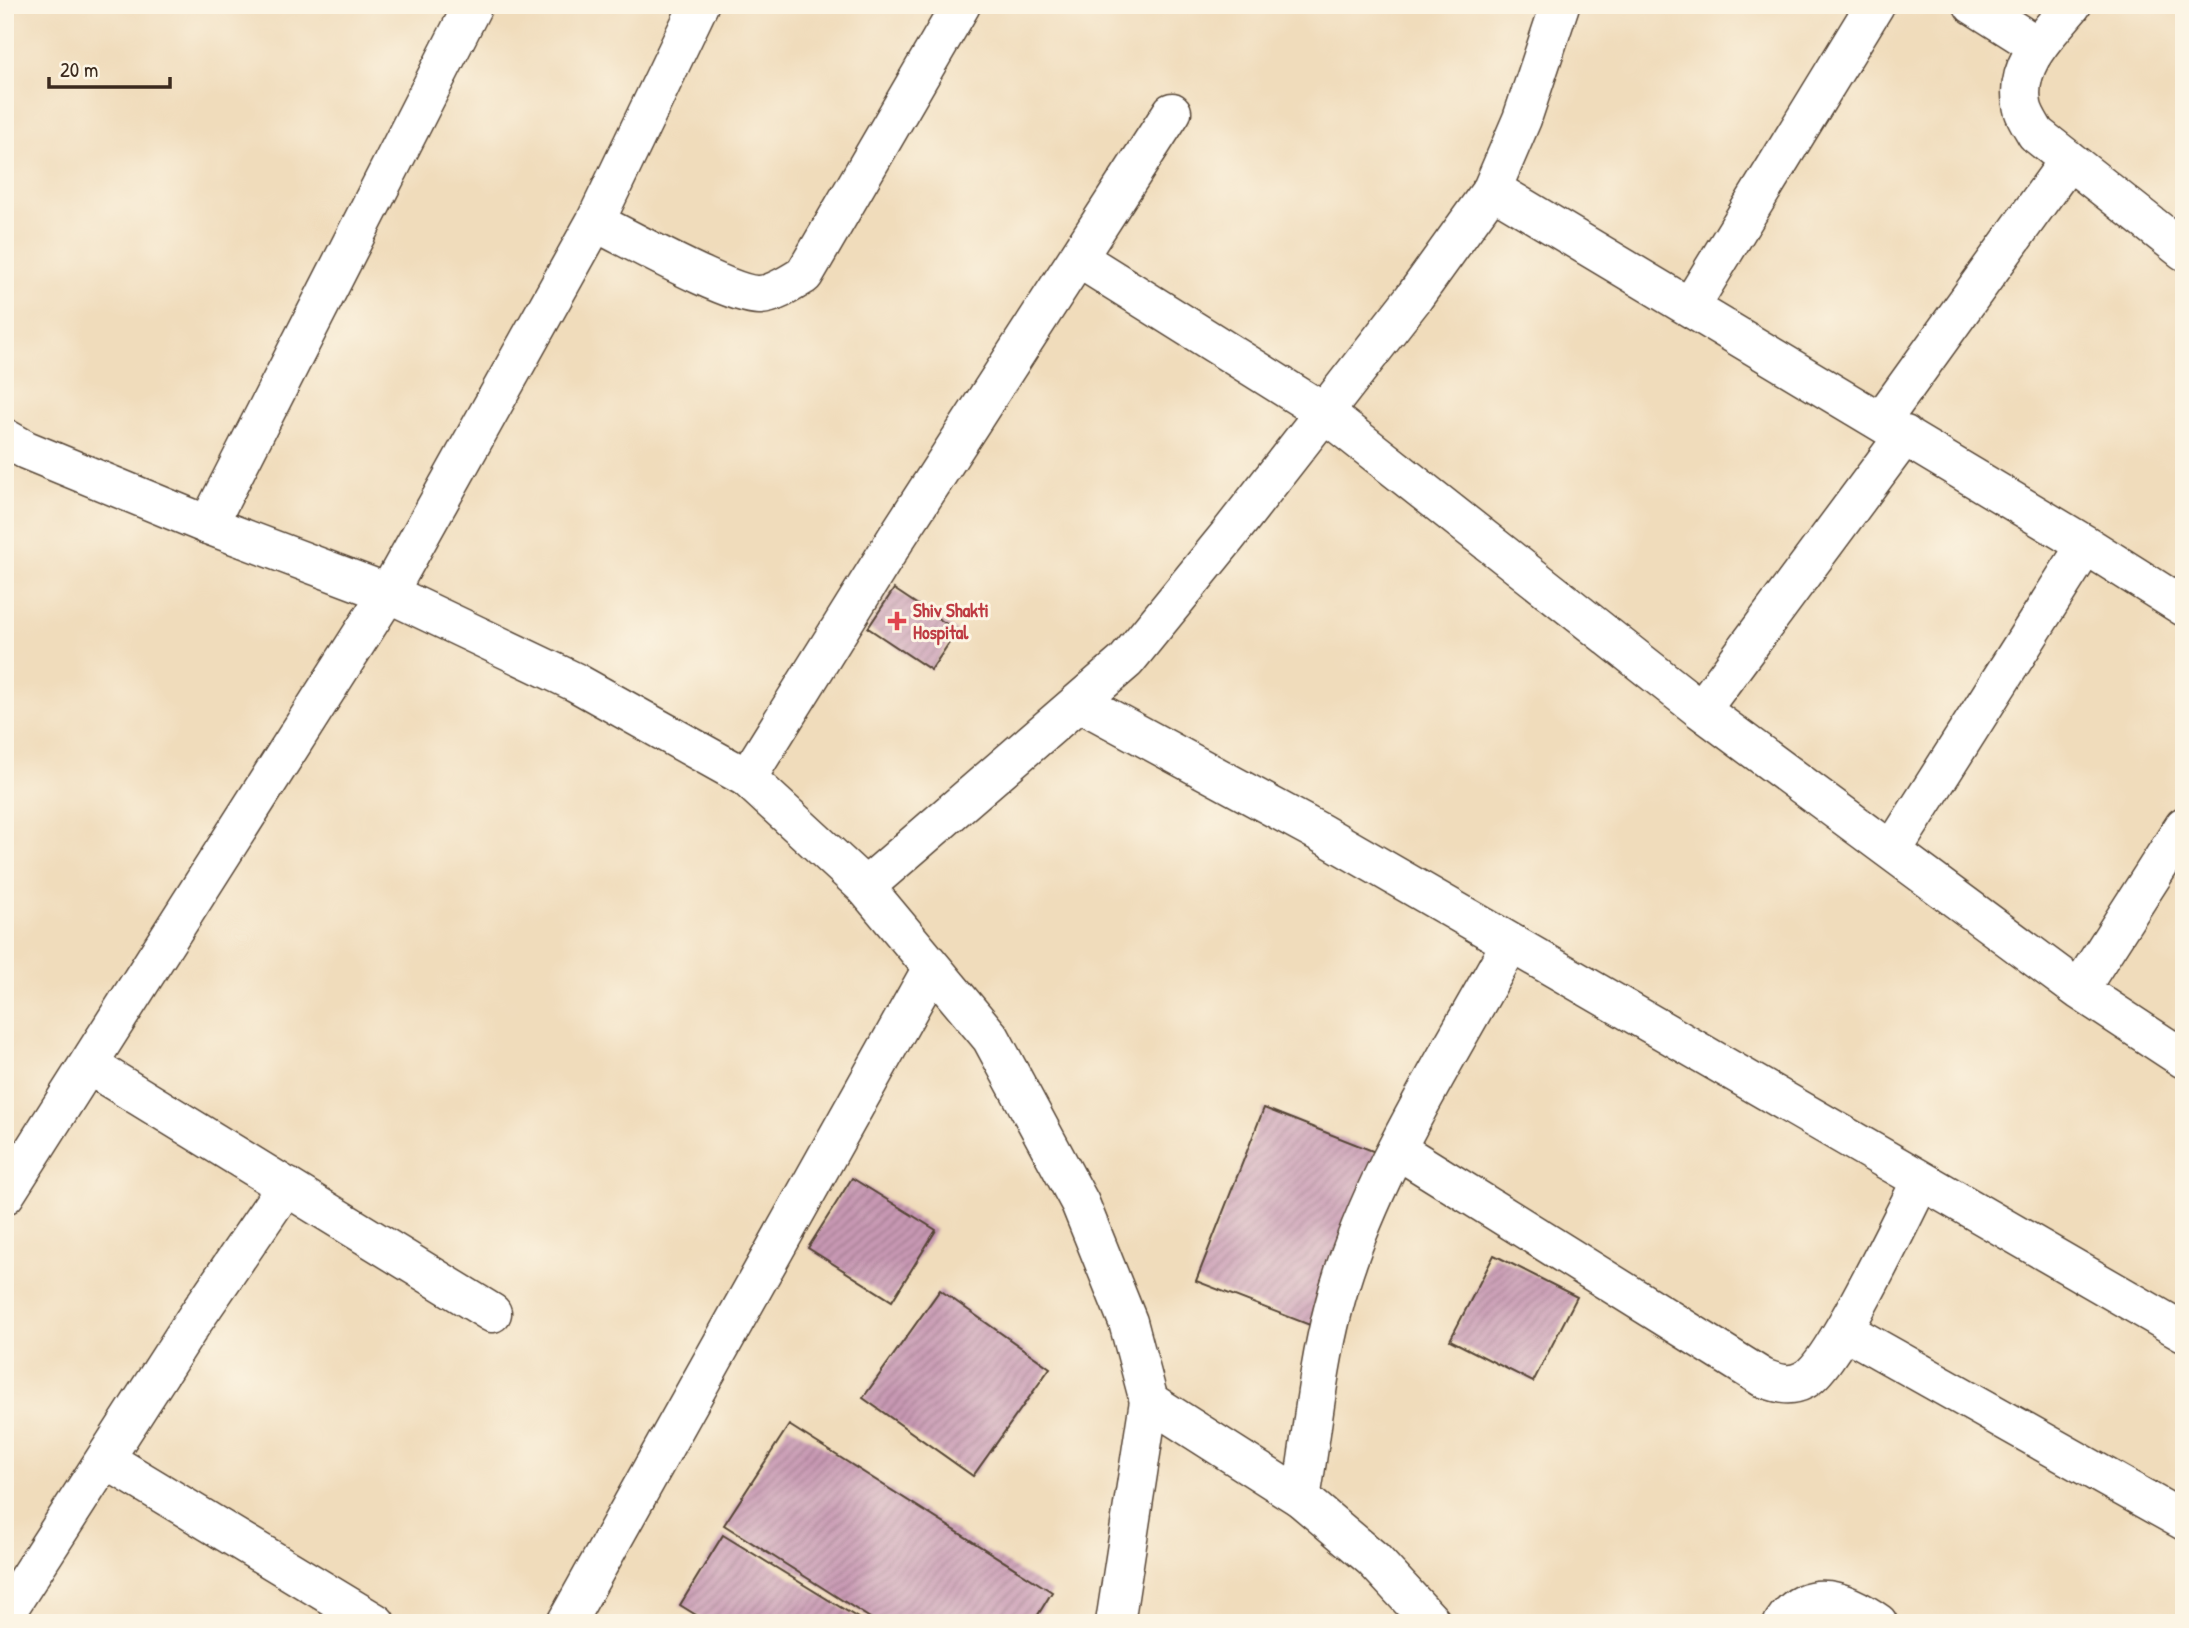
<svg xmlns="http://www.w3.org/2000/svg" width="2189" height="1628" viewBox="0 0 2189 1628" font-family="'Patrick Hand',sans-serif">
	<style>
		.building { fill: url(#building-hatch) }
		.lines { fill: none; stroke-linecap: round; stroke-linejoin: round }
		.minor-casing { stroke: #564536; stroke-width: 41 }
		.tertiary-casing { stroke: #564536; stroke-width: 41 }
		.secondary-casing { stroke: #564536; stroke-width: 41 }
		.minor { stroke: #fff; stroke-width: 38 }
		.tertiary { stroke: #fff; stroke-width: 38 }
		.secondary { stroke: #fff; stroke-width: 38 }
		.health-dot { fill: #e0444e; stroke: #fcf5e5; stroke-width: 2.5 }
		.labels { text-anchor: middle; stroke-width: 6; stroke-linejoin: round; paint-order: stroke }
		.health-label { font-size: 19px; font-weight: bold; fill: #be3a42; stroke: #fcf5e5; text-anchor: start }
	</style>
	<defs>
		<pattern id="building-hatch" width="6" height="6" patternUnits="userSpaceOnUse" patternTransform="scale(1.75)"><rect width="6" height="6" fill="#c798b3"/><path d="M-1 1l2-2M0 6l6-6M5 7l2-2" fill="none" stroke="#a37c91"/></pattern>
	</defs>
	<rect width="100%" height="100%" fill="#fcf5e5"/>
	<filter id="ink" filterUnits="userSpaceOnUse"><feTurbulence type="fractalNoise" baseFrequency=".0143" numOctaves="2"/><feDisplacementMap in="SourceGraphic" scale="14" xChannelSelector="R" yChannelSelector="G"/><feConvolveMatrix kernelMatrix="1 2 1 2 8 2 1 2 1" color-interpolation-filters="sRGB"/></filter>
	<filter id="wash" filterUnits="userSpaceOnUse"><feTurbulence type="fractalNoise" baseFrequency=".00686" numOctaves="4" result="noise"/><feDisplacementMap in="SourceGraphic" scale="28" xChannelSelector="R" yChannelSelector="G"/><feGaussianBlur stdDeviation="1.57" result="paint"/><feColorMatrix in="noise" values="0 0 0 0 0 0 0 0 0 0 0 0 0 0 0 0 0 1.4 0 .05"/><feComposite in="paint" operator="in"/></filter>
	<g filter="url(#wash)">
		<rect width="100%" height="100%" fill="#f0dcbb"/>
		<g id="blocks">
			<!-- building -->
			<path class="building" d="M894,589l63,42 -26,39 -63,-42z
				M1264,1108l119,47 -68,172 -119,-46z
				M852,1178l84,52 -44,71 -84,-53z
				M1494,1255l83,42 -44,85 -83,-42z
				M940,1290l110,78 -77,108 -110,-78z
				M789,1425l263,167 -19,31h-155l-154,-98z
				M723,1535l143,88h-157l-29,-18z"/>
		</g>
	</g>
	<g filter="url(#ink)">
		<use href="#blocks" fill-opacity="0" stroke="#564536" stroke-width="2"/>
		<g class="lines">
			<!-- minor casing -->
			<g class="minor-casing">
				<path id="minor" d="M1973,5l65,41
					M2072,5c-24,29 -57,58 -50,99 1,10 9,21 14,30l148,117
					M1492,189l594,356 98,62
					M595,222c31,15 137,75 165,73 15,-1 31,-12 44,-20l157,-270
					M1078,258l244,153 379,299 378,280 105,69
					M1690,307l185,-302
					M1881,421l188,-261
					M208,525l265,-520
					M1079,702l240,130 865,500
					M1701,710l204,-275
					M747,778l150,-241 275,-425
					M1892,851l194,-306
					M865,887l261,-226 101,-124 188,-241 77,-107 30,-70 38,-114
					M2079,990l105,-164
					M90,1066l402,247
					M1398,1150l365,228c14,5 26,10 41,2 29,-14 98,-163 117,-199
					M5,1195l383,-602 207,-371 104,-217
					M1844,1330l340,191
					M105,1459l271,164
					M1301,1498c11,-62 16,-127 32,-188 31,-125 116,-254 177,-366
					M5,1614l188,-292 93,-136
					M566,1623l366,-655
					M1783,1623c25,-39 64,-22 95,0"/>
			</g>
			<!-- tertiary casing -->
			<g class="tertiary-casing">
				<path id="tertiary" d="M1149,1401l152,97 72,61 59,64"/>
			</g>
			<!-- secondary casing -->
			<g class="secondary-casing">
				<path id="secondary" d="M5,438l21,12 182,75 180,68 187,89 172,96 118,109 126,151 89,165 48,119 21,79 -34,222"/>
			</g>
			<!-- minor -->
			<use href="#minor" class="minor"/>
			<!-- tertiary -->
			<use href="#tertiary" class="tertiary"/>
			<!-- secondary -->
			<use href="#secondary" class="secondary"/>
		</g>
	</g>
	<!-- markers -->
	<path class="health-dot" d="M893.5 610.5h7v7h7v7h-7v7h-7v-7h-7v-7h7z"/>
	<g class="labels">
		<!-- health labels -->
		<g class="health-label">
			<text x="913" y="617">Shiv Shakti<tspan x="913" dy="22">Hospital</tspan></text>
		</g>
	</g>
	<!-- margin -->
	<rect width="2189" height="1628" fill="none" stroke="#fcf5e5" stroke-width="28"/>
	<!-- scale -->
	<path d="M49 77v10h121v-10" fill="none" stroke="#3b2a1e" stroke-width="3.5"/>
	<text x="60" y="77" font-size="21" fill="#3b2a1e" stroke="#fcf5e5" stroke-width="5" paint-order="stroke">20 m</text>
</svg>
